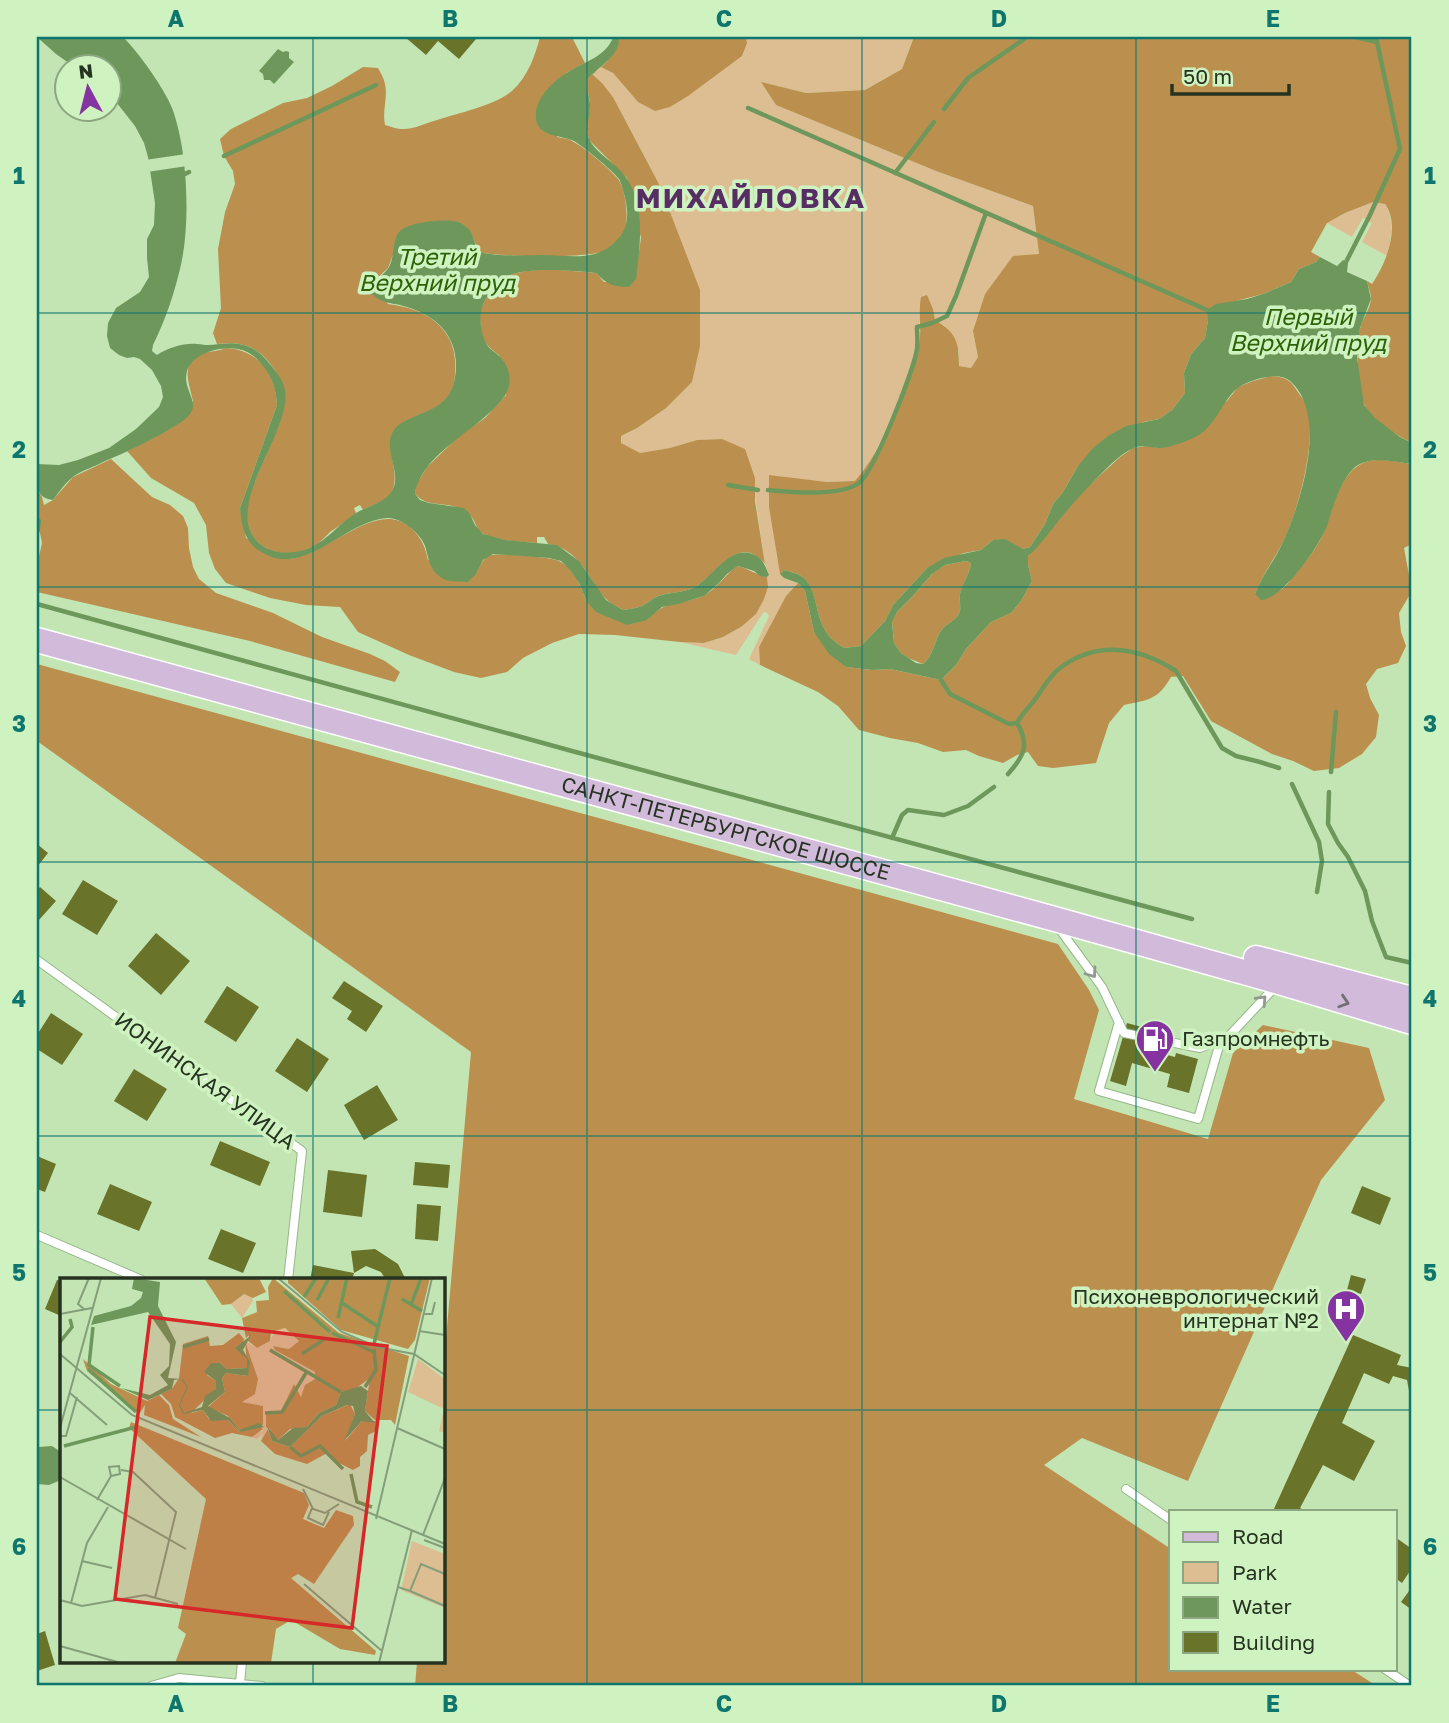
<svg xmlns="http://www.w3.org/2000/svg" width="1449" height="1723" viewBox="0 0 1449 1723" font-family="'Golos Text',sans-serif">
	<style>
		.green { fill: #ddbe93 }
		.forest { fill: #bb904e }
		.water { fill: #6e985b; fill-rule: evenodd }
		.pier { fill: #c3e5b4 }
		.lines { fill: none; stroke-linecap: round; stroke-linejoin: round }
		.stream { stroke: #6e985b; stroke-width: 4.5 }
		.building { fill: #697329 }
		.lane-casing { stroke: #96b788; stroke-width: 10 }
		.primary-casing { stroke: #fff; stroke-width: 27 }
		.lane { stroke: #fff; stroke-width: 8 }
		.primary { stroke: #d2badb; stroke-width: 24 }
		.oneway { stroke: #929990 }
		.oneway2 { stroke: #737074 }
		.grid { fill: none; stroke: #0f766e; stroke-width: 2; stroke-opacity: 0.55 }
		.labels { text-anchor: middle; stroke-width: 7; stroke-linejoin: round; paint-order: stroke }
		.street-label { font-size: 21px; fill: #263320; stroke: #cff2c1 }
		.poi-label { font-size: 21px; fill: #263320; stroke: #cff2c1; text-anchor: start }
		.water-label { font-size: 23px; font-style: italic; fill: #2d6206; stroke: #cff2c1 }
		.district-label { font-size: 28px; font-weight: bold; letter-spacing: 2px; fill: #562e64; stroke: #cff2c1 }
		.inset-river { fill: none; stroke: #6e985b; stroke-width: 3.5 }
		.inset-road { fill: none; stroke: #849e79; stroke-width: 2 }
		.view { fill: #d62828; fill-opacity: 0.15; stroke: #d62828; stroke-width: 3.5 }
		.inset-edge { fill: none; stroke: #263320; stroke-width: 3.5 }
		.neatline { fill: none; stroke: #0f766e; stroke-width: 2.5 }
		.grid-label { font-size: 23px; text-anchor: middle; font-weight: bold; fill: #0f766e }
	</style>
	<rect width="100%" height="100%" fill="#c3e5b4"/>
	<!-- green -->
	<path class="green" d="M746,37h168l-12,32 -37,21 -59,3 -44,-10 14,22 160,66 97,35 6,48 -66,76 5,27 -7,11 -12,-2v-14l-14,-26 -10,-6 -2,-11 -14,14 1,20 -19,58 -33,66 -12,14 -29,1 -58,-6 8,82 7,20 14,5 -12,13 -27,51 1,18 -11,-6 20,-43 -3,-4 -3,1 -27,42 -56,-13 24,1 19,-6 18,-10 27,-40 -1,-10 2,-2 -4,-11 -14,-96 -29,-29 -25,1 -27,8 -31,6 -18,-11v-7l16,-8 23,-242 -47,-89 -11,-14 -10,-9 9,-7 12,6 25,29 109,-59z
		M1373,202l12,2c10,15 6,36 2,52l-25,-14 10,-19 -9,-5 -11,19 -25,-14 18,-10z"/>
	<!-- forest -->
	<path class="forest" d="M540,37h32l13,26 -19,10 -9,64c4,1 11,1 15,4 11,5 38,28 46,38 8,10 12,45 5,56 -4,5 -12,12 -16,15 -14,9 -110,7 -128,2l-9,-21 -74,7 -2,14 -6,16 -16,15 16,21c38,4 71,25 67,68 0,10 -2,18 -8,26 -8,11 -21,13 -32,19 -8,5 -19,27 -24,36 3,15 9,37 -7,47 -6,4 -15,6 -21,10l-3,-5 -6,3 2,5c-8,7 -17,13 -26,19 -5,5 -10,11 -16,14 -31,18 -71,2 -67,-37 2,-20 19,-51 26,-70 3,-7 7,-14 7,-20 1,-7 0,-15 0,-22 -1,-21 0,-22 -14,-38 -13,-15 -30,-17 -49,-15l-4,-11 8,-25 -3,-59 7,-37 10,-28 -2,-13 -9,-15 -4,-17 11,-10 52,-26 24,-5 25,-12 31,-19 15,1c3,5 6,11 7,16 3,14 -3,26 0,41 5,1 11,4 16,4 12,1 25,-6 36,-9 22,-7 60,-15 76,-30 15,-14 22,-34 27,-53z
		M619,37h127l1,6 -5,13 -54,40 -18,11 -15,4 -17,-9 -25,-29 -12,-6c8,-6 18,-20 18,-30z
		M914,37h498v406c-14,-7 -39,-22 -47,-37 -8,-14 -9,-61 -5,-77 2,-10 11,-21 11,-31 0,-5 -3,-12 -4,-17l5,3c14,-20 29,-58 13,-80l-12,-2 -28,11 -18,10 -16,29 9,5 -4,5 -17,7 -8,13 -28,12 -31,8 -24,18 -3,18 -14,16 -7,19 1,20 -13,17 -13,9 -16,3 -65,44 -15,26 -10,12 -8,20 -15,23 -7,2 -30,-9 -12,10 -17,3 -37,15 -34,37 -8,16 -24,25 -17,2c-8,-5 -16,-11 -20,-20 -9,-15 -7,-41 -23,-52 -4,-3 -11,-4 -16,-6l-5,4 -11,-67v-32l58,7 28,-1c28,-31 54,-94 64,-136 3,-15 -1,-32 2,-48l6,-2 6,14 2,11c21,12 24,22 24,46l12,2 7,-11 -5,-26 12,-37 28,-38 26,-2 -6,-48 -97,-35 -160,-66 -15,-23 45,11 59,-3 37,-21z
		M592,74l10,9 11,14 47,89 40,104v56l-8,36 -26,26 -29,20 -16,8v7l19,10 30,-5 27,-8 25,-1 23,10 10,29v23l10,63c-26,-32 -48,10 -70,23 -12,6 -25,5 -37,9 -5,2 -9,6 -14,9 -6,3 -14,4 -21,5 -6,-4 -14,-7 -19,-13 -17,-21 -25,-48 -56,-53l-4,-7h-7v6c-14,-1 -44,-2 -55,-10 -6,-4 -7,-13 -12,-18 -2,-3 -11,-7 -14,-8 -15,-5 -30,0 -41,-13l1,-9 11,-18 33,-32 25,-17 21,-23 -7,-40c-15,-10 -18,-18 -19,-36 0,-10 4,-18 9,-25 4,-6 9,-13 15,-16 25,-13 64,-7 92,-5l8,9 31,-2 6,-42 -14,-60 -38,-38 -2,-10v-11l3,-9v-9l-4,-16 2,-8z
		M226,348c33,2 50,26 51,57l-37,103 6,30c9,5 28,20 38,21 41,1 90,-62 126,-32 11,10 15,19 18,33l48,14c3,-6 6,-14 12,-18 6,-4 64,1 71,5 15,7 22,26 28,41l60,18c4,-4 8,-8 13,-11 10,-7 31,-7 43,-13 14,-7 22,-22 35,-30 10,3 20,9 29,11l1,10 -4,12 -8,15 -15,13 -18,10 -19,6 -24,-1 -65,-7 -36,-1 -27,9 -29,15 -16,14 -26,6 -27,-6 -45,-17 -51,-23 -18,-25 -34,-2 -36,-7 -44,-15 -11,-14 -6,-16 -3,-28 -12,-22 -43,-25 -24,-27 51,-27 15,-23c-4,-18 -14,-40 11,-48 8,-2 15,-2 22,-5z
		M1271,376c17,1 20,5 29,19 2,3 5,6 6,9 13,33 -9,112 -25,142 -9,16 -19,30 -26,48 8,-2 20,-2 27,-5 5,-3 10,-12 14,-16 12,-14 24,-29 30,-46 9,-23 15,-59 43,-66 13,-3 30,1 43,3v80l-8,4 8,43 -13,22 2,19 5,14 -8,17 -21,6 -11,15 4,14 9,17 -3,22 -14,17 -23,14 -25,3 -21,-10 -21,-7 -61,-33 -28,-45 -12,1c-13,23 -23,23 -47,28l-15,18 -13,40 -43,5 -15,-2 -10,-14 -11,3 -14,8 -24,-7 -13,-6 -23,2 -25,-9 -28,-5 -31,-8 -21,-24 -20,-14 -58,-27 -1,-18 27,-51 12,-13 7,8 9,41 32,35 26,3 18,-1 51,11 15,-15 10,-16 25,-27 20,-9 10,-12 11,-20 -4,-16v-9l54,-64 38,-35 13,-9 13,-2 14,2 67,-47 11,-14 15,-6z
		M111,459l41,38 18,8 13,11 5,12 1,20 4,19 6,12 17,14 57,20 49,24 48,17 15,7 15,11 -5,10 -145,-41 -213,-49v-27l5,-22 -2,-10 -3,-6v-38l5,8 2,8 9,-5 20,-23z
		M966,561l5,2c-2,14 -9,21 -11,31 -1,6 1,12 0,17 -2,9 -14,12 -19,20 -7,10 -8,26 -18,33l-15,-6 -7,-5 -7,-10 -2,-22 5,-9 15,-15 21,-24 12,-8z
		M37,664l1021,280 31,46 10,20 -25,89 134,40 25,-86 30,-28 106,23 16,52 -64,80 -133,301 -106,-43 -38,27 127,84v120h179l27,17h-962l2,-24h26v-289l28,-321 -434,-311z"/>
	<!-- water -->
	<path class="water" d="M37,37h86c16,16 41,51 49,71 16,42 19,117 8,161 -6,25 -15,52 -27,76l-1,6 5,4c11,-7 26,-12 40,-11 5,0 5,1 10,1 11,0 21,-3 32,-1 13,2 22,9 30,19 7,8 14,17 16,27 7,44 -66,119 -25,154 11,9 26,10 40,7 22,-4 37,-26 56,-38 8,-5 22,-9 28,-14 6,-4 10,-10 11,-17 2,-17 -12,-36 -1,-52 8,-12 33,-16 46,-26 12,-9 15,-21 16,-36 1,-33 -20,-52 -49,-61 -15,-5 -25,-2 -38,-16 4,-13 14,-14 20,-24 6,-11 3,-28 11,-36 9,-9 46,-13 58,-9 4,1 11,7 13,10 3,6 4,14 8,20 20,5 42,3 64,3 25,0 51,7 71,-12 10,-9 14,-19 13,-33 0,-6 -5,-26 -8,-31 -7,-9 -35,-32 -45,-38 -13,-6 -37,-4 -38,-23 -2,-19 17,-37 32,-46 16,-10 39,-16 45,-35h6c1,15 -12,25 -23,34 0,1 -8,6 -8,7 -4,7 2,18 2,26 1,11 -5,20 -2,32 4,16 31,28 39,43 16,24 14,57 11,84 -1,5 -1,11 -2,16 -2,2 -5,6 -7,8 -15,0 -23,-3 -33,-14 -24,-2 -76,-8 -95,7 -6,5 -10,11 -14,17 -9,13 -8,32 -1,46 3,6 6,7 11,11 13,11 17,29 7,43 -24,33 -82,55 -89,97l5,6 9,3 35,5 6,6 5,11 8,9 22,6 52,5 22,16 27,39 17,10c7,-1 15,-2 21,-5 5,-3 9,-7 14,-9 12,-4 25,-3 37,-9 18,-11 35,-42 58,-33 10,4 12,12 16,21l-2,2 -7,-1 -6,-5 -16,-5 -11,8 -9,10 -14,12 -26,8 -16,3 -15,13 -20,5 -31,-13 -9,-10 -8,-19 -8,-12 -10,-10 -12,-3 -56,-4 -10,6 -7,14 -8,8c-8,-1 -20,1 -26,-4 -13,-8 -13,-19 -17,-32 -5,-13 -23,-28 -37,-28 -43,2 -82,60 -125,35 -19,-10 -21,-26 -23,-45l37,-103c-1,-15 -4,-27 -14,-39 -4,-6 -10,-11 -16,-14 -17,-9 -54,-1 -60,19 -6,22 21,34 -7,52 -24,15 -51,28 -77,39 -9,5 -20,8 -29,14 -8,6 -15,16 -21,24 -20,-2 -16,-20 -16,-36l22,1 19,-5 31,-12 27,-19 23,-22 4,-10 -2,-11 -9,-16 -12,-11 -6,-2 -7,1 -8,-3 -9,-7 -3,-12 1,-13 8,-15 24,-16 9,-15 -2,-19v-19l7,-14 1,-22 -7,-46 -4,-14 -9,-17 -26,-33 -1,-27h-35l-17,-12z
		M278,49l5,3 3,-1 3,1v6l5,4 -20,22 -4,-4h-6l-1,-6 -4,-3z
		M1320,257l17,9 6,-6 5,3 -1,9 20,9 4,18 -11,29 -3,29 7,48 11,13 25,19 12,6v21c-17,-2 -43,-9 -58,4 -14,13 -21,40 -27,58 -7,19 -45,74 -66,74l-6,-6c7,-19 20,-34 28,-52 18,-40 46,-127 7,-161 -12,-10 -39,-2 -51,6 -15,11 -21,33 -36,45 -10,8 -33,16 -45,16 -10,-1 -17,-4 -26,1 -11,5 -21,15 -29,23 -17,17 -32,33 -47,52 -9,11 -17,23 -28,32v9l4,16 -11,20 -10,12 -20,9 -25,27 -10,16 -15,15 -51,-11 -18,1 -26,-3 -17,-13 -15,-22 -9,-41 -7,-8 -14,-5 -4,-4 5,-4c4,2 12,3 16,6 16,10 14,37 23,52 4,9 12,15 20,20l17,-2 24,-25 8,-16 34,-37 17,-10 37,-8 12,-10 12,-1 18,10 7,-2 15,-23 8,-20 10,-12 15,-26 15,-18 15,-12 18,-10 33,-7 13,-9 13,-17 -1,-20 7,-19 14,-16 3,-18 -1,-10 9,-6 31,-5 16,-5 28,-12 8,-13 17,-7zM966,561l5,2c-2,14 -9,20 -11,31 -1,6 1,12 0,17 -2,9 -14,12 -19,20 -7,10 -8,26 -18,33l-7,-1 -15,-10 -7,-10 -2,-21 5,-10 15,-15 20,-23 13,-9z
		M52,1446l9,6v28l-12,5 -12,-1v-35l2,-2z"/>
	<!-- pier -->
	<path class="pier" d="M186,154l1,12 -40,6 -2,-12z"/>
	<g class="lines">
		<!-- stream -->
		<path class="stream" d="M1355,37l22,5
			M748,108l459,202
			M944,109l24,-31 59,-41
			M224,156l152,-71
			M895,173l39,-51
			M185,174l4,-2
			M1346,262l23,-45 31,-68 -24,-112
			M728,485l30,5
			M768,490c22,2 72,7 91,-7 15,-11 55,-113 58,-134 1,-7 0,-15 0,-22l15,-4 15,-7 9,-20 30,-83
			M37,532l2,-11
			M37,604l535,147 620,168
			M941,680l9,14 59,30 8,-1c4,-8 10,-14 16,-21 9,-11 15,-25 27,-34 37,-28 79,-21 116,3l46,77 14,8 24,6 19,6
			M1331,772l5,-60
			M1008,774c16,-18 22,-29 9,-51
			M1292,784l27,58 3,19 -5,31
			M1329,792l-1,32 10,19 10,14 17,34 7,30 14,36 26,6
			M892,838l10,-23 6,-5 36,5 24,-9 26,-19"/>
	</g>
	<!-- building -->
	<path class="building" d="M405,37h69l2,2 -17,20 -21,-18 -12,14z
		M37,844l11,9 -11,14z
		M83,880l35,21 -21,34 -35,-21z
		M40,887l16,14 -18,20 -1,-1v-29z
		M156,933l34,28 -29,34 -33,-29z
		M344,981l39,25 -17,26 -19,-13 5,-8 -20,-13z
		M227,986l32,21 -23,35 -32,-20z
		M51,1013l32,21 -21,31 -25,-16v-14z
		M1127,1023l15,4 -5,20 38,10 1,-4 22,6 -9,34 -22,-6 3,-13 -38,-11 -6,23 -16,-5z
		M297,1038l32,21 -22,33 -32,-21z
		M134,1069l33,20 -20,32 -33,-20z
		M377,1085l21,35 -34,20 -20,-35z
		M220,1141l50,21 -10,24 -50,-21z
		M37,1156l19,8 -11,28 -8,-3z
		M415,1162l35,3 -2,23 -35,-3z
		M328,1170l39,5 -5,42 -39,-5z
		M110,1184l42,18 -13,29 -42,-17z
		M1362,1186l29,12 -11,27 -29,-12z
		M417,1204l24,2 -3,35 -23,-2z
		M221,1229l35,14 -13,30 -35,-14z
		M375,1249l23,15 8,16h-20l-5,-8 -15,-6 -12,7 -3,-22z
		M313,1265l41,8 -2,7h-42z
		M1351,1275l15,4 -5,15 -14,-4z
		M57,1280l4,1v35l-16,-7z
		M1353,1335l48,20 -4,10 15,3v33h-1l-4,-21 -14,-4 -4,8 -25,-11 -22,50 33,18 -21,40 -31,-16 -23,43 6,3h-33z
		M1395,1537l17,12v19l-10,15 -7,-5z
		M1412,1587v23l-11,-8z
		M45,1631l10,34 -18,6v-37z"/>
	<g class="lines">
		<!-- lane casing -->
		<g class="lane-casing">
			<path id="lane" d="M1058,927l44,60 22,46 76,15 29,-12 46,-49
				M37,960l265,191 -14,129
				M1119,1022l-20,69 99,28 23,-80
				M37,1235l105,45
				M1126,1489l45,31
				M1385,1669l25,17
				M240,1683l2,-21
				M151,1686l28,-8 83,8"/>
		</g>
		<!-- primary casing -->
		<g class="primary-casing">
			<g id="primary">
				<path id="s1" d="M37,640l1014,278 228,64 133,40"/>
				<path d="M1256,958l156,41"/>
			</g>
		</g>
		<!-- lane -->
		<use href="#lane" class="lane"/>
		<!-- primary -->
		<use href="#primary" class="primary"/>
	</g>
	<!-- one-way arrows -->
	<defs><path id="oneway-chevron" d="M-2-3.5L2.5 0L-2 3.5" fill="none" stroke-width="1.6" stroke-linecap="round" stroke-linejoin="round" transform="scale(1.75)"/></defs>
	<g class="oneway">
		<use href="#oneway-chevron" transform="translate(1092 973) rotate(54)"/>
		<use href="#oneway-chevron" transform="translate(1262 1000) rotate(-47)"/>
	</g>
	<use class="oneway2" href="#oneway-chevron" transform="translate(1344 1002) rotate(18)"/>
	<!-- grid -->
	<path class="grid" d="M313,37v1243M587,37v1649M862,37v1649M1136,37v1649M37,313h1375M37,587h1375M37,862h1375M37,1136h1375M37,1410h24M443,1410h969M313,1662v24"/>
	<!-- icons -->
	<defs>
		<g id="fuel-pin" transform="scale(2.0125)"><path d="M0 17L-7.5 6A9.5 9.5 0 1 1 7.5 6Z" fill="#8633a2" stroke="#cff2c1"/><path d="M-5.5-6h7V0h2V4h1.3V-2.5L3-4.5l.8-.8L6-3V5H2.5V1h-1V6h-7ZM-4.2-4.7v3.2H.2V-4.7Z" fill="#fff"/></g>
		<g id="hospital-pin" transform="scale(2.0125)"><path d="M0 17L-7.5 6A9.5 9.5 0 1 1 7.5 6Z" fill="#8633a2" stroke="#cff2c1"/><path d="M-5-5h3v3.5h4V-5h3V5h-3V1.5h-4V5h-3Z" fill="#fff"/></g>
	</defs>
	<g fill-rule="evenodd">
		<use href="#fuel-pin" x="1155" y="1039"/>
		<use href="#hospital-pin" x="1346" y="1309"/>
	</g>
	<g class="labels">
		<!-- street labels -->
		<g class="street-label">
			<text dy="7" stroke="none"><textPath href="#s1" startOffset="714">САНКТ-ПЕТЕРБУРГСКОЕ ШОССЕ</textPath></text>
			<text transform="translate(205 1081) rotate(36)" y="7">ИОНИНСКАЯ УЛИЦА</text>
		</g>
		<!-- poi labels -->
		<g class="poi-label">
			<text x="1182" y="1046">Газпромнефть</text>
			<text x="1319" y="1304" text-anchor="end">Психоневрологический<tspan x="1319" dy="24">интернат №2</tspan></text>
		</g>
		<!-- water labels -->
		<g class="water-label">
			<text x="437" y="265">Третий<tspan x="437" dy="26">Верхний пруд</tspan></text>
			<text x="1308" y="325">Первый<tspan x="1308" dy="26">Верхний пруд</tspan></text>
		</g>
		<!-- district labels -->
		<g class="district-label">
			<text x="751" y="208">МИХАЙЛОВКА</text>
		</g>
	</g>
	<!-- overview -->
	<g transform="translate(60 1278)">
		<rect width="385" height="385" fill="#c3e5b4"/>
		<path d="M184,16l8,2 1,5 -11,17 -11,-14zM217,50h8l14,13 -10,8 -15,-3 1,4 40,22v8l-14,17 -8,-5 -13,21 -14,-2 2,18 -7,12 2,-8 -6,6 -9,-3 15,-5v-22l-21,-7 16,-23 -13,-38 12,7 13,-7zM358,81l27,20v54l-6,-2 5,-22 -36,-17zM352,263l33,13v54l-44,-18z" fill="#ddbe93"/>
		<path d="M144,0h55l7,14 -13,6 -9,-4 -13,10 -9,1zM213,0l66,55 70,23 -14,69 -4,-5h-13l-2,11 -8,4 -1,16 -7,6v9l-7,4 -20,-10 -4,-8 -22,12 -32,-10 -14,-13 7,-12 4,12 18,6 32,-31 28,-12 5,10 -10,27 17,-20h14l-11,-10 5,-33 -15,11 -14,3 -5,13 -17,8 -12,14 -17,2 -12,11 -5,-1 -3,-10 -4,-2v-16l14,2 14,-29 7,13 4,-12 10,-6v-7l-40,-22 -2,-4 16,3 10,-8 -14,-13 -14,4 -1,9 -13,7 -10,-8 2,-2v-3l-3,3 -4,-20 15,-6 -1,-11 13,-1 -1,-13zM228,0h142l-15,62 -7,9 -67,-19 -53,-47zM179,55l5,6 -3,13 6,7v9l-20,1 -7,-6h-9l-4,12 9,6v8l-25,24 12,-3 6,9 19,1 12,12 19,-7 4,4 -11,8 -20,-4 -17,5 -40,-21 -4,-13 -10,-10 11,-5 7,-11 4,-34 25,-8 2,10 13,-1zM185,63l13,38 -3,15 -13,8 21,4v19l-24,5 -11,-14 -20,-9 17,-15 -3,-14 4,-5 22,3zM23,81l28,25 36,17 12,-6 10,10 4,14 28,18 -57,-22 1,-10 -5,8 -9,-5 -44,-37zM71,144l173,71 5,12 -6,14 21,9 12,-18 17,6 1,9 -40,59 -16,-10 -7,4 85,73 -1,4 -35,-6 -49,-29 -15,9 -5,34h-96l11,-29 -8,-6 28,-129 -77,-71z" fill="#bb904e"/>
		<path d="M74,0l26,4 -2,24 18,36 -8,36 15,1 5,8 -8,18 4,8 18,-6 3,-11 11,-7v-8l-12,-9 7,-9h9l7,6 20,-1v-9l-12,-11 14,-11 -1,-13 2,13 -7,13 7,12 -2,14 -22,-3 -4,5 3,14 -17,14 22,12 9,12 20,-7 5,4 -24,5 -12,-12 -17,1 -8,-11 -20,4 -4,-9 8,-18 -6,-8 -7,1 -2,9 -24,11 -27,-12 29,7 18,-10 -8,-10 9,-9 1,-22 -22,-32 -57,13 3,-9 37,-10 10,-8 2,-6 -11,-3zM301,108l7,5 -3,20 10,12 -13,-2 -18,20 11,-27 -2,-8 -6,-1 -25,11 -32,31 -18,-6 -5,-15 11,14 15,-12 14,-1 12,-14 17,-8 5,-13z" fill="#6e985b"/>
		<path class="inset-river" d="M224,13l46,41M244,19l12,-19M342,21l20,12M257,22l12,-22M282,25l35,23M351,27l10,-27M278,40l9,-40M33,49l-4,38 31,21M272,55l42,19M0,64l12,-15 -2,-8M314,66l16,-66M123,69l26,-8M210,72l71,42M242,76l24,-16M28,91l48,43M305,109l11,-17 -2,-21M205,135l17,-1 24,-39M4,168l72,-19M230,169l11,9 19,-10 23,23M291,196l6,28 15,5"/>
		<path class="inset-road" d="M218,0l64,54 35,15 37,7 31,21M24,31l-6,-5 11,-26M0,36l32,-6M363,36h9l3,-12M359,53l26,4M0,76l72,61 313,129M10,115l37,32M0,150l41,-150M337,150l48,21M0,158h6l11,-39M61,192l12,2 43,40 -21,86M0,199l126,72M243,211l10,20 12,4 14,-9M37,222l14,-24 -2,-9 10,-1 1,8 -9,2M252,230l-4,10 15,7 6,-13M316,241l56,-241M363,257l22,-57M364,262l21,8M22,283l30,7M244,306l78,67M338,309l12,4 11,-27 24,10M350,313l35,15M0,322l22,6 63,-11 33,9M11,325l16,-60 21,-36M0,368l61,17M319,385l33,-133"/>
		<path class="view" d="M90,39l237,29 -35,282 -237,-29z"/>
		<rect width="385" height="385" class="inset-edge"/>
	</g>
	<!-- border -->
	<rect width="1449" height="1723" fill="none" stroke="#cff2c1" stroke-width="77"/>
	<!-- legend -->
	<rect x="1169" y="1510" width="228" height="161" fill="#cff2c1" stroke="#8ba681" stroke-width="2"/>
	<rect x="1183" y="1532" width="35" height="10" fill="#d2badb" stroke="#8ba681" stroke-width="2"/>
	<text x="1232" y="1544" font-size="21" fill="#263320">Road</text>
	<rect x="1183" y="1562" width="35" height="21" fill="#ddbe93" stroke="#8ba681" stroke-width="2"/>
	<text x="1232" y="1580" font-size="21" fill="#263320">Park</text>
	<rect x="1183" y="1597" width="35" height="21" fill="#6e985b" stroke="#8ba681" stroke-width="2"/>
	<text x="1232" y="1614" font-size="21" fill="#263320">Water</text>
	<rect x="1183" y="1632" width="35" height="21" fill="#697329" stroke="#8ba681" stroke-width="2"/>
	<text x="1232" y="1650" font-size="21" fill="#263320">Building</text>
	<!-- north arrow -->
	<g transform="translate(88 88) rotate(353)"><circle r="33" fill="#cff2c1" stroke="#8ba681" stroke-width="2"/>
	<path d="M0-5L12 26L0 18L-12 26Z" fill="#8633a2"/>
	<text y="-10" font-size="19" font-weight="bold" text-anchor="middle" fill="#263320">N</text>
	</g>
	<!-- scale -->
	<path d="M1172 84v10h117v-10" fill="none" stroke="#263320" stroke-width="3.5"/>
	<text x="1183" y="84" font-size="21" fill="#263320" stroke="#cff2c1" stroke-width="5" paint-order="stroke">50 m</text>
	<rect x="38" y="38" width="1372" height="1646" class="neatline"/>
	<g class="grid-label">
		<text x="176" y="27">A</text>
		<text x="450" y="27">B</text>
		<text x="724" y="27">C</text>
		<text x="999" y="27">D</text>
		<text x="1273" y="27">E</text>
		<text x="19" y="184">1</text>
		<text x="1430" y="184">1</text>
		<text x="19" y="458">2</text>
		<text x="1430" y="458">2</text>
		<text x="19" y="732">3</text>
		<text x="1430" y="732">3</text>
		<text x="19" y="1007">4</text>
		<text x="1430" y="1007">4</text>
		<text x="19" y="1281">5</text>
		<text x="1430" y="1281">5</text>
		<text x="19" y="1555">6</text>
		<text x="1430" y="1555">6</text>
		<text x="176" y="1712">A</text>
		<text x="450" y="1712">B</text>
		<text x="724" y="1712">C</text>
		<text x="999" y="1712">D</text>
		<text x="1273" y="1712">E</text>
	</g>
</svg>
